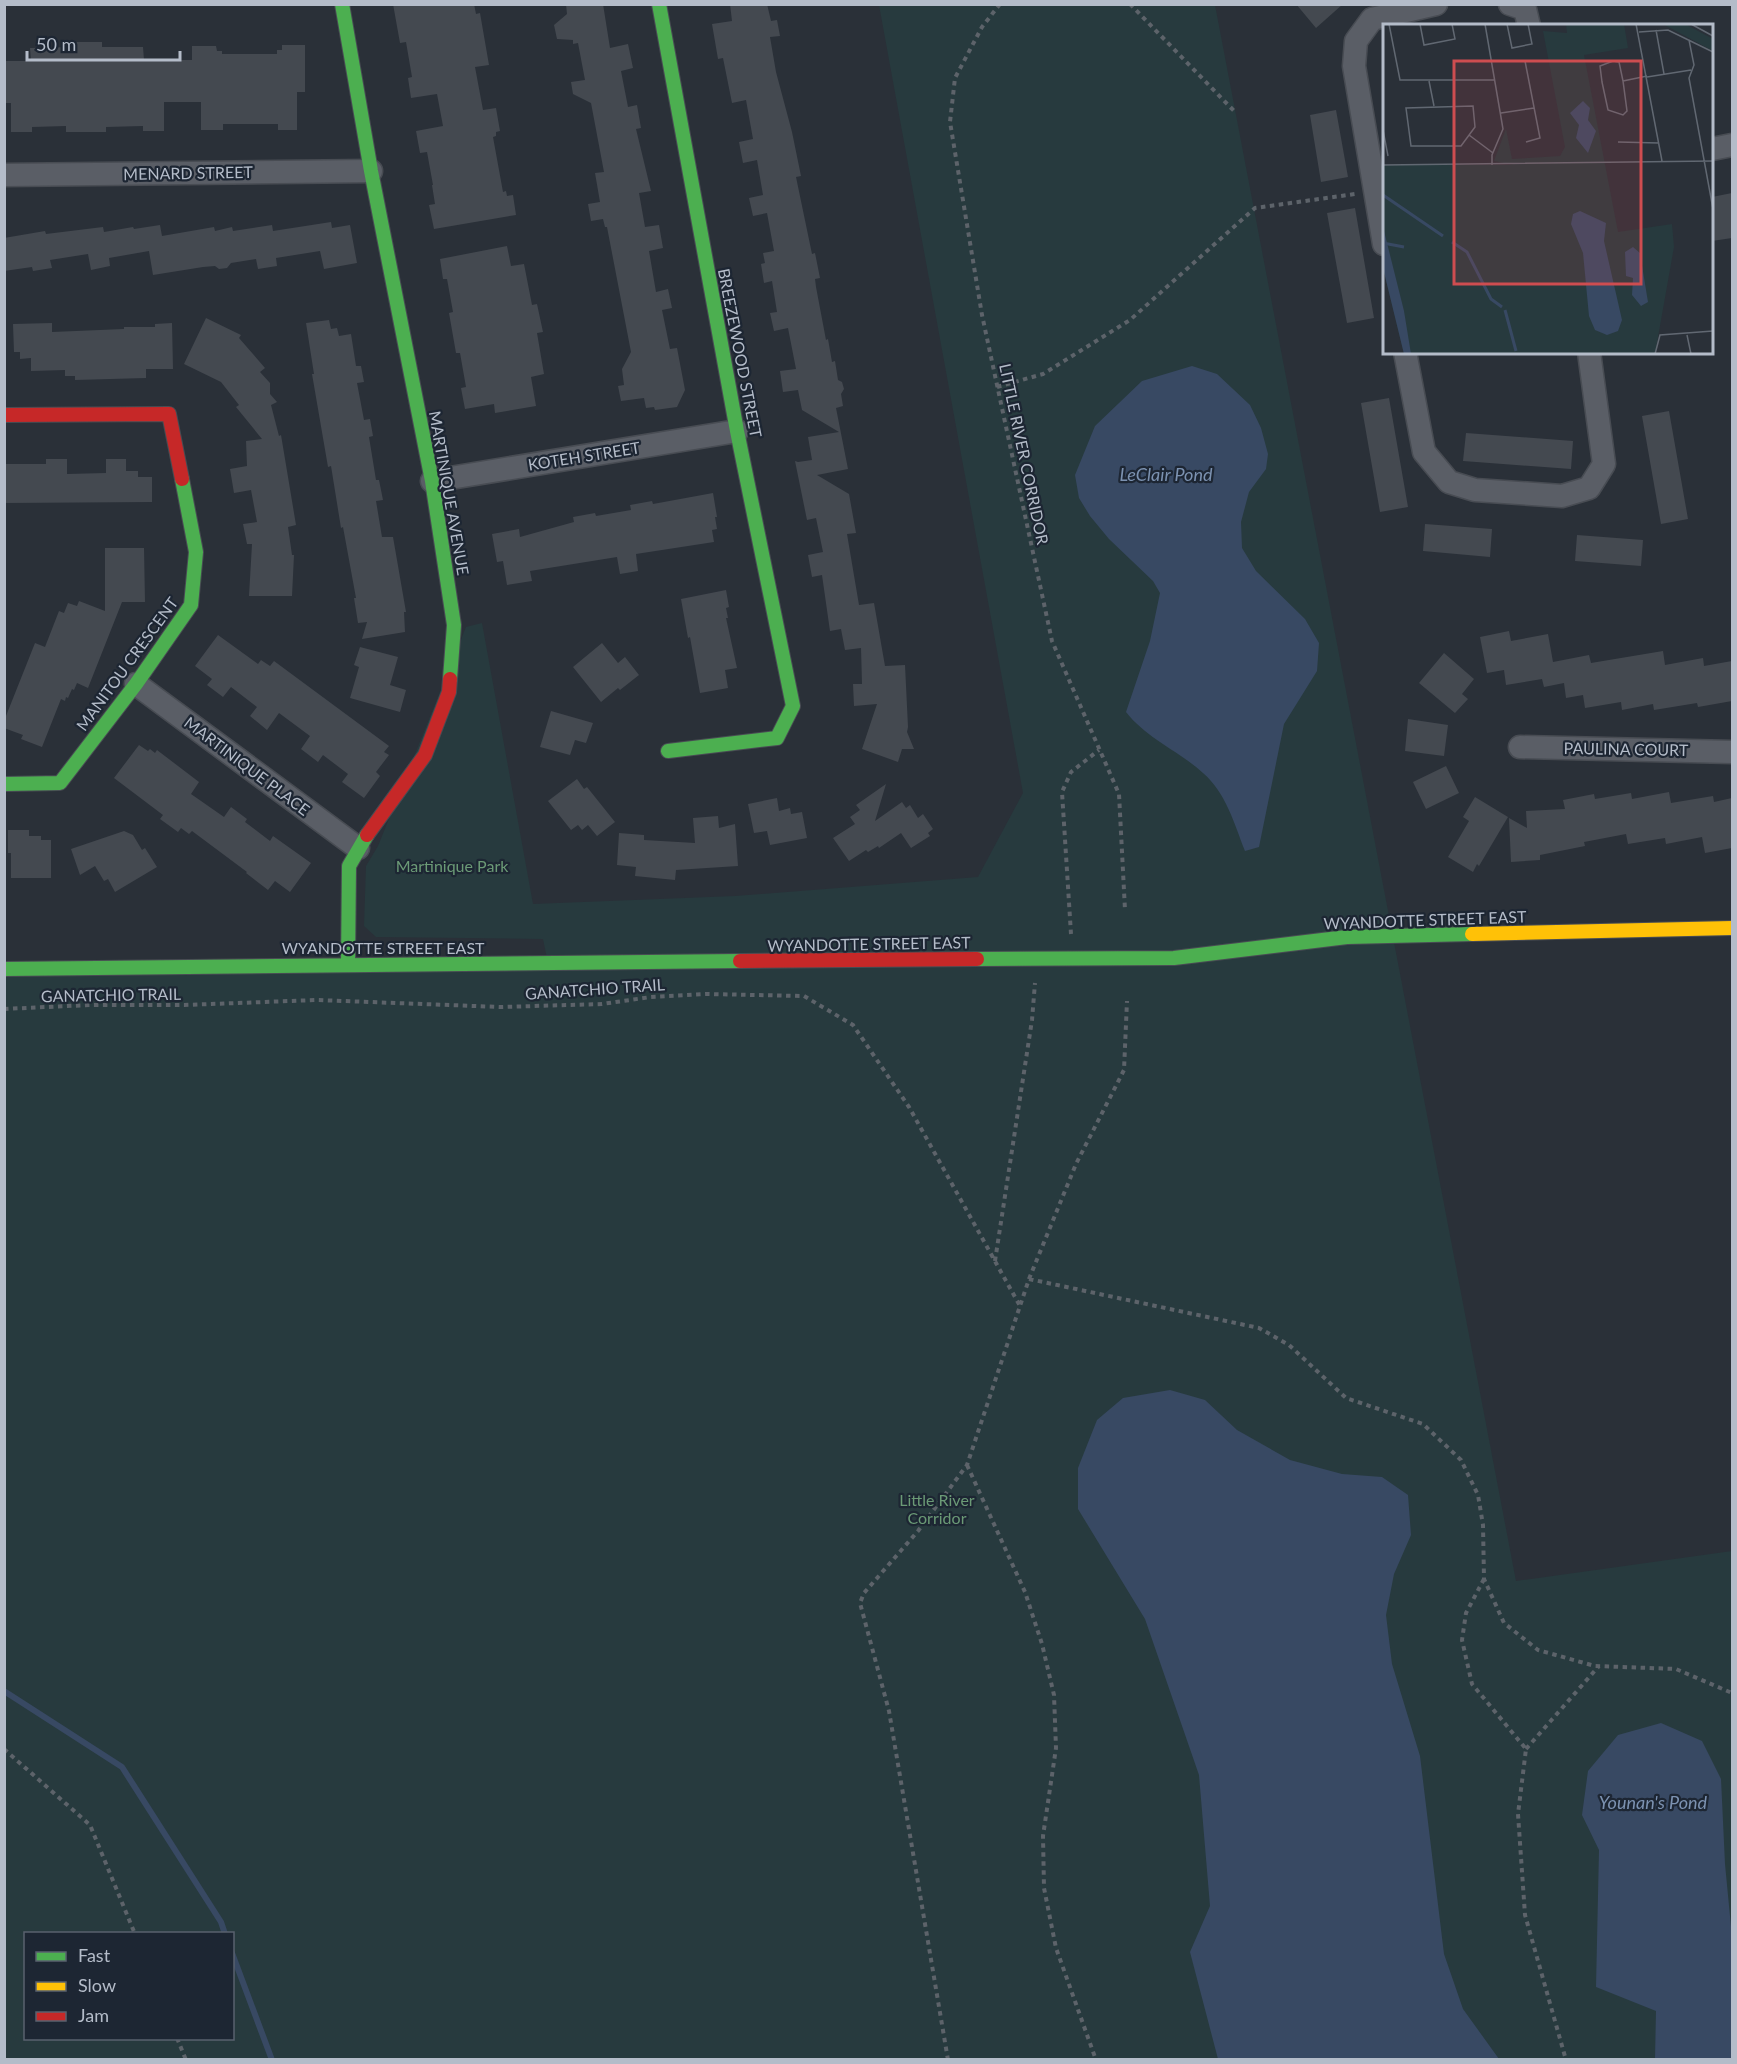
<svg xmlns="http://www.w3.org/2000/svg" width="1737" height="2064" viewBox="0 0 1737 2064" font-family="Lato,sans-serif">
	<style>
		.green { fill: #273a3e; fill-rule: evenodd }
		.water { fill: #384963 }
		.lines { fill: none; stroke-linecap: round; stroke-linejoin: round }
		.stream { stroke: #384963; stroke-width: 6 }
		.building { fill: #444950 }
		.street-casing { stroke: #484c53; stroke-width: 25 }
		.fast-casing { stroke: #484c53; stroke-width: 16 }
		.slow-casing { stroke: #484c53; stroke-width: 16 }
		.jam-casing { stroke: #484c53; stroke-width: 16 }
		.path { stroke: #5d636a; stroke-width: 4; stroke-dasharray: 4.5 4.5; stroke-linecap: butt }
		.street { stroke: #5a5e66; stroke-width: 22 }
		.fast { stroke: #4caf50; stroke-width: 14 }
		.slow { stroke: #ffc107; stroke-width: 14 }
		.jam { stroke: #c62828; stroke-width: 14 }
		.labels { text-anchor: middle; stroke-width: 4.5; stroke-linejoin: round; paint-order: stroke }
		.street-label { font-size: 16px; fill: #b4bcc9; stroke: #1d2633 }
		.park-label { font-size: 16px; fill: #6b9a76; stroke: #1d2633 }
		.water-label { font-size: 18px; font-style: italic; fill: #7c92b1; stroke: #1d2633 }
		.inset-river { fill: none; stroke: #384963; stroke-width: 3 }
		.inset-road { fill: none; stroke: #616872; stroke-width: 1.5 }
		.view { fill: #ce4d50; fill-opacity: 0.15; stroke: #ce4d50; stroke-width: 3 }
		.inset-edge { fill: none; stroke: #b4bcc9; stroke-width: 3 }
	</style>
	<rect width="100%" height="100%" fill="#2a3038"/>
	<!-- green -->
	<path class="green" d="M879,5h336l301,1576 216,-30v508h-1727l-1,-1090 544,-6 -5,-24 -167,-2 -12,-11 2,-60 12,-20 88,-219 16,-4 51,281 202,-8 243,-19 45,-84zM26,1934h206v104h-206z"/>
	<!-- water -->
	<path class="water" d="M1192,366l25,8 33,31 11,23 7,26 -2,15 -17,23 -8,30 1,26 14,23 49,48 14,24 -2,28 -33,53 -25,123 -14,4c-11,-28 -19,-58 -42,-78 -24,-22 -57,-35 -77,-61l24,-71 10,-48 -7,-12 -44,-42 -19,-23 -11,-18 -4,-23 20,-49 47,-45z
		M1170,1390l35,10 32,30 53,30 52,14 40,3 26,18 3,40 -17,39 -8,41 6,49 28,92 24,198 19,55 36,50h-281l-28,-107 20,-46 -11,-131 -54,-156 -67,-110v-41l19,-48 26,-22z
		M1661,1723l41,18 19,38 4,85 7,73v122h-77l1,-48 -60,-24 3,-137 -17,-35 6,-44 30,-36z"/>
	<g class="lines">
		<!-- stream -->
		<path class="stream" d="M4,1691l118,76 99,155 4,12
			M232,1953l40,107"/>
	</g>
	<!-- building -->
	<path class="building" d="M393,4h81l2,10 4,-1 9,52 -14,2 8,43 13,-2 4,23 -4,1v4l-3,1 10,55 3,-1 1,5 6,-1 3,20 -82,14 -5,-24 6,-1 -3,-19h1l-6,-33 -7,1 -4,-22 27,-5 -6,-32 -26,4 -3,-20 4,-1 -6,-35 -6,1z
		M566,4h37l7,44 18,-4 5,24 -12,3 7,36 9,-2 4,23 -5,1 15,62 -12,2 6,34 14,-2 4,23 -14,3 7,41 12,-3 4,19 -10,2 8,39 7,-1 8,42 -8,17 -22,3 -1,-3 -8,1 -2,-10 -23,3 -3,-15 6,-1 -2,-16 9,-17 -24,-125h-2l-2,-8 -12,2 -3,-17 12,-2 -5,-29 9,-1 -13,-69 -18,-9 -2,-12 14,-2 -7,-37 -5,1v-4l-16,-1 -3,-14 13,-11z
		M730,4h37l4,17 6,-1 3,16 -10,1 6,35 16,60 9,44 -5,1 16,77 3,-1 5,25 -5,1 1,8 10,53 2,-1 4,23 3,-1 3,19 4,2 2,7 -3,5 2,12 -7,2 12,61 -31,6 32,19 7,39 -9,1 12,71 15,-2 11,63 20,-1 3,62 -1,5 7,17h-12l-4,13 -36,-13 15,-45 -23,2 -1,-22h9l-1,-36 -16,2 -4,-21 -11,2 -8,-56 -10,2 -4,-22 15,-3 -7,-34 -9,2 -12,-59 3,1 14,-2 -4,-23 31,-5 -37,-22 -4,-20 -15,2 -3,-21 16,-2 -8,-41 -14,3 -4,-18 7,-1 -5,-31 -8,2 -3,-19 4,-1 -2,-10 11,-2 -7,-38 -14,3 -4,-18 14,-3 -6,-35 -14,3 -4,-21 14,-3 -7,-39 -14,3 -9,-45 -5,1 -6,-35 20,-3z
		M1296,4h47l-27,24z
		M72,42h30v5h41l1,13h48v-14h24l1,5h5v3h55v-4h5v-5h23v47h-8v38h-19v-6h-55v6h-22v-28h-37v29h-21v-5l-37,1v5h-40v-6l-34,1v5h-21v-29h-7v-42h27l-1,-13 42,-1z
		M1336,110l12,67 -27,5 -11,-67z
		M1732,193v45l-20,3v-44z
		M1355,208l19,110 -27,5 -20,-110z
		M331,222l1,6 18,-3 7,38 -33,6 -4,-18 -44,7 1,8 -19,3 -2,-10 -25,4 -4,5 -8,1 -4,-3 -12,1 -50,8 -4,-24 -40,7 1,8 -19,4 -3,-16 -38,6 2,8 -19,3 -1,-4 -28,4v-33l41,-7 1,3 57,-7 1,5 29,-5 1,2 26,-4 2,11 52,-9 1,4 17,-4 1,4 39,-6 1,6z
		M507,246l4,20 13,-2 8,41 5,-1 6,28 -6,1 7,41 -13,3 5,29 -41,7 -1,-9 -29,5 -4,-21 5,-1 -6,-34h-4l-7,-40 4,-1 -6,-33h-4l-3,-20z
		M206,318l35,17 -2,3 26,30 -5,4 10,11v11l7,8 -6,3 8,31 2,-1 15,90 -8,2 4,28h2l-2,41h-43l3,-52h-5l-4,-20 14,-2 -6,-32 -17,3 -4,-24 17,-3 -1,-25 16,-2 -26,-32 3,-2 -18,-23 -37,-18z
		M329,320l2,9 6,-1 2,8 12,-2 5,32h5l3,16 -7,1 7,37 6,-1 3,17 -4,1 7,43h3l4,20 -7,1 6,36h11l13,75h-2l1,20 -43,7 5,-17 -9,1 -4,-25h2l-13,-71 -2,1 -10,-62 -3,1 -16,-93h2l-8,-51z
		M52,323v9l72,-3v-2h31v-3l17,-1 1,46h-27v9l-71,2v-4h-10v-6l-34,1v-13l-11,1v-7h-6l-1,-28z
		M1389,398l19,109 -28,5 -19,-109z
		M1669,411l19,108 -27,5 -19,-108z
		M1466,433l107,8 -2,28 -108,-8z
		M46,459h21v15l39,-1v-14h20v12h12v6h14v25l-148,1v-39h42z
		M713,493l4,24h-2l2,12 -5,1 2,12 -78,12 2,17 -18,3 -3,-17 -87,14 2,10 -25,4 -4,-24 -6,1 -5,-28 27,-5 1,8 54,-15 -1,-5 22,-4 1,3 35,-6 -1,-5 22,-4 1,3z
		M1425,524l67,5 -2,28 -67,-6z
		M1577,535l66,5 -2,26 -66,-5z
		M105,548h39l1,54h-23l-34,86 -11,-5 -3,7 -2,-1 -4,9 -2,-1 -1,4 -4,-2 -19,48 -21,-8 2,-4 -19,-7v-7l31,-78 10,4 14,-36 5,2 4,-10 9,3 2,-5 26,10z
		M726,590l3,17 -3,1 2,10h-2l11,50 -12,2 3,18 -28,5 -10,-56 -2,1 -7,-39z
		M1509,631l2,10 37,-7 5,28 36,-7 2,8 72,-12 2,14 38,-7 1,8 28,-5v40l-34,6 -1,-4 -43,7 -1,-6 -31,6 -1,-8 -36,6 -2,-13 -17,3 -2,-15 -20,4 -2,-8 -36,6 -2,-15 -17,3 -7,-36z
		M218,635l40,29 3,-4 9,6 4,-5 115,85 -5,6 5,3 -13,17 4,4 -16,22 -22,-16 6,-8 -25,-19 -5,7 -17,-13 9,-13 -31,-23 -12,17 -17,-14 7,-9 -26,-20 -8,10 -16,-12 5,-6 -17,-13z
		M602,643l16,20 7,-6 14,18 -19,15 -2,-2 -17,14 -28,-35z
		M360,647l38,10 -8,28 16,5 -6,22 -50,-14 9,-31 -5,-2z
		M1444,653l30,26 -12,15 6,5 -13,14 -36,-30z
		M551,711l42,12 -7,20 -11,-3 -5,15 -30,-8z
		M1408,719l40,6 -4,31 -39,-5z
		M139,745l9,6 2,-2 5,4 2,-3 42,32 -8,12 33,23 7,-10 16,12 -2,3 25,19 3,-5 38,27 -21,29 -15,-11 -7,9 -22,-17 1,-1 -55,-41 -3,3 -8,-6 -3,4 -18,-13 3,-4 -49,-37z
		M1446,766l13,27 -33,16 -13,-27z
		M577,779l7,10 3,-2 28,35 -18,14 -9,-11 -6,5 -4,-5 -7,5 -23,-29z
		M886,784l-11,37 27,-19 4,6 4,-3 8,13 5,-4 10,15 -5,4 2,3 -19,12 -10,-15 -22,15 -1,-2 -10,6 -2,-2 -17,11 -16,-23 22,-14 -5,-7 10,-7 -4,-5z
		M1669,792l2,11 42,-7 1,6 18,-4v50l-27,5 -3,-16 -36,7 -1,-6 -37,6 -2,-10 -42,8 1,4 -45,9v5l-29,2 -2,-44 18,10 -1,-17 39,-2 -2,-9 31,-6 1,5 36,-6 1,6z
		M1475,797l33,20 -29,49 -2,-2 -4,8 -25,-15 21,-36 -6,-4z
		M777,798l2,13 11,-3 1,6 11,-2 5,26 -37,7 -3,-14 -13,2 -6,-29z
		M718,816l1,12 16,-4 3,42 -62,4 -1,10 -40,-4 1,-9 -19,-2 2,-32 25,2v5l51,3 -2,-25z
		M8,830h21v6h12v4h10v38h-40v-25h-3z
		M124,831l9,4 9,15 3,-2 12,19 -42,25 -7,-13 -4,2 -9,-15 -15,9 -9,-26z"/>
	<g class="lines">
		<!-- street casing -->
		<g class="street-casing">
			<path id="street" d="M1510,4l15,5 4,17
				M1712,149l20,-4
				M4,175l367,-4
				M1384,244l-30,-178 2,-25 16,-22 64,-15
				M1405,352l19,100 25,30 26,8 87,6 27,-8 15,-24 -15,-112
				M432,481l305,-50
				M136,684l222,164
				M1520,747l212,5"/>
		</g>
		<!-- fast casing -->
		<g class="fast-casing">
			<path id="fast" d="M342,4l29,167 61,310 22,144 -4,54
				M659,4l78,427 56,275 -16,32 -109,13
				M4,784l56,-1 76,-99 55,-79 5,-53 -14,-73
				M977,959l197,-1 173,-21 125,-3
				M348,964l1,-98 18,-31
				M4,969l736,-8"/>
		</g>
		<!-- slow casing -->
		<g class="slow-casing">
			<path id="slow" d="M1472,934l260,-6"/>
		</g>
		<!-- jam casing -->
		<g class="jam-casing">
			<path id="jam" d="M4,415l165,-1 13,65
				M367,835l58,-80 24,-63 1,-13
				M740,961l237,-2"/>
		</g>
		<!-- path -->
		<path class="path" d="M1000,4l-18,23 -27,51 -5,44 32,193 70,326 67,153 6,116
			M1130,4l106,109
			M997,387l46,-13 87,-54 125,-112 100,-14
			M1071,934l-9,-142 9,-20 28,-22
			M4,1009l86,-4h94l133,-5 184,7 101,-3 49,-7 55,-3 98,2 49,29 56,82 111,199
			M995,1261l37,-241 3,-37
			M1029,1279l230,49 30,17 57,53 77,26 38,36 17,35 5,30 1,54 20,44 34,27 57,16 81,3 56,24
			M967,1465l58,127 17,52 12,51 2,53 -13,88 1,52 12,60 40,112
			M1484,1579l-18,34 -4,27 10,44 54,65 -8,65 7,101 41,145
			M4,1749l86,76 45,109
			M1526,1749l73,-83
			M177,2038l9,22
			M948,2060l-59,-349 -29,-108 4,-10 54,-62 49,-66 62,-186 47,-115 48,-94 3,-69"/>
		<!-- street -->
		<use href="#street" class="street"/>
		<!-- fast -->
		<use href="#fast" class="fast"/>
		<!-- slow -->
		<use href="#slow" class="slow"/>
		<!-- jam -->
		<use href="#jam" class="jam"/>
	</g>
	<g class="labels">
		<!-- street labels -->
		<g class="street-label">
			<text transform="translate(188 173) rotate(-1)" y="6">MENARD STREET</text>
			<text transform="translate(740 353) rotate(79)" y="6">BREEZEWOOD STREET</text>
			<text transform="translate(1024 454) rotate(78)" y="6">LITTLE RIVER CORRIDOR</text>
			<text transform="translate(584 456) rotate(-9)" y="6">KOTEH STREET</text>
			<text transform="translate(449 493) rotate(80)" y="6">MARTINIQUE AVENUE</text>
			<text transform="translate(127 664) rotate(-54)" y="6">MANITOU CRESCENT</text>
			<text transform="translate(1626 749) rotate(1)" y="6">PAULINA COURT</text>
			<text transform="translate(247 766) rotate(37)" y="6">MARTINIQUE PLACE</text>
			<text transform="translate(1425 920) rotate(-2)" y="6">WYANDOTTE STREET EAST</text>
			<text transform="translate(869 944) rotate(-1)" y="6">WYANDOTTE STREET EAST</text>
			<text x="383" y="954">WYANDOTTE STREET EAST</text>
			<text transform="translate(595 989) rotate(-4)" y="6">GANATCHIO TRAIL</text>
			<text transform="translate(111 995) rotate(-1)" y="6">GANATCHIO TRAIL</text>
		</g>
		<!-- park labels -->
		<g class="park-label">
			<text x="452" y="872">Martinique Park</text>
			<text x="937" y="1506">Little River<tspan x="937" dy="18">Corridor</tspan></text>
		</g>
		<!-- water labels -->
		<g class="water-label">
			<text x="1166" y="481">LeClair Pond</text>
			<text x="1653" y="1809">Younan's Pond</text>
		</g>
	</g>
	<!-- overview -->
	<g transform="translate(1383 24)">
		<rect width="330" height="330" fill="#2a3038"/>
		<path d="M183,0h58l4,24 -44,7 34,177 54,-8 2,23 -19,107h-251l-21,-86v-103h130l-19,-4 12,-32 6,30 48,-3 5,-9 -22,-116 24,2zM280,0h22l28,15v12z" fill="#273a3e"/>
		<path d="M200,77l7,7 -2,12 8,11 -8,22 -12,-15 3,-13 -9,-12zM197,187l26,12 -2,18 18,79 -4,11 -11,4 -12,-5 -6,-14 -6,-63 -12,-29 2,-10zM0,203l21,84 7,43h-7l-21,-86zM250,223l7,6 7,43 1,6 -7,4 -9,-11 1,-17 -7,-2 -1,-24z" fill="#384963"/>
		<path class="inset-river" d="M0,171l60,41M69,218l15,10 24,47 11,8M0,219l21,4M122,286l11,41"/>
		<path class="inset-road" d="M6,0l11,56h94M37,0l4,21 31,-6 -3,-15M102,0l18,105 -11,26v10M124,0l5,24 20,-4 -4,-20M253,0l26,137M308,0l22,12M273,6l8,44M256,8l29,-2 45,22M306,16l5,25 -5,13 24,131M142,37l15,77 -14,4M230,37l6,1 4,19 4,30 -4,4 -15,-5 -6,-28 -2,-16zM264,53l44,-7M46,57l5,25M240,57l24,-5M90,82l2,21 -14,19h-50l-5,-38zM118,89l33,-5M0,106l5,26M86,111l24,18M235,118l41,1M0,141l330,-4M304,311l4,19M272,330l5,-19 53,-4"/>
		<path class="view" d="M71,37h187v223h-187z"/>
		<rect width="330" height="330" class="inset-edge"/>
	</g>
	<!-- border -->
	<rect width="1737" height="2064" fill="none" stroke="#b4bcc9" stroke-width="12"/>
	<!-- legend -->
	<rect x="24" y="1932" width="210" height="108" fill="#1d2633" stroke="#59626f" stroke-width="1.5"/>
	<rect x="36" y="1952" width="30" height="9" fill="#4caf50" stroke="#59626f" stroke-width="1.5"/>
	<text x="78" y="1962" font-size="18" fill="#b4bcc9">Fast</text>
	<rect x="36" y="1982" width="30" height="9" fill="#ffc107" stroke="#59626f" stroke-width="1.5"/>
	<text x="78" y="1992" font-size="18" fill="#b4bcc9">Slow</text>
	<rect x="36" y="2012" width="30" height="9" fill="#c62828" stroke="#59626f" stroke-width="1.5"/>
	<text x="78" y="2022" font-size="18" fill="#b4bcc9">Jam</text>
	<!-- scale -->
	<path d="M27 51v9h153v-9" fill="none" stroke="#b4bcc9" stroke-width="3"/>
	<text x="36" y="51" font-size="18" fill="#b4bcc9" stroke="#1d2633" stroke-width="4.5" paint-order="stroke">50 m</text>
</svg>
